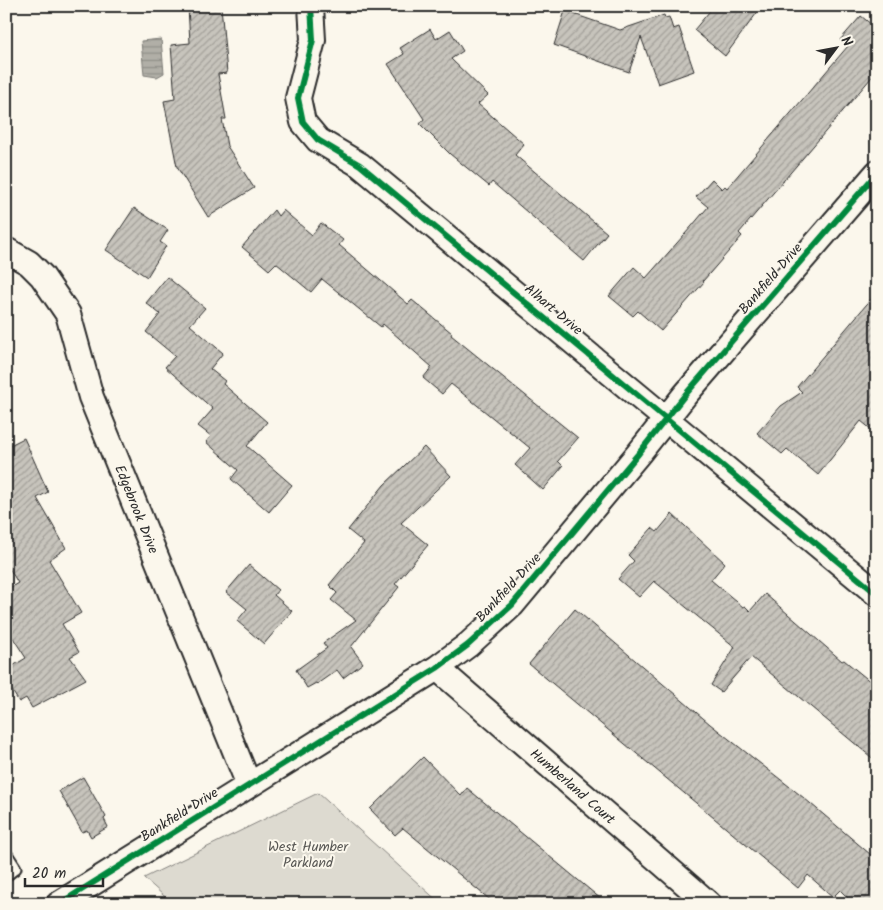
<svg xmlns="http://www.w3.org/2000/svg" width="883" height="910" viewBox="0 0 883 910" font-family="Kalam,sans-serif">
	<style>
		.park { fill: #dddad0; stroke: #84827e }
		.water { fill: url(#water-rules); stroke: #7b7a75 }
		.building { fill: url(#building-hatch); stroke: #2b2b2b }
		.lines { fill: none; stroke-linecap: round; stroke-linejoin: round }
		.service-casing { stroke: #2b2b2b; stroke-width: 15 }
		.minor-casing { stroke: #2b2b2b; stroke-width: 28 }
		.service { stroke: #fbf7ec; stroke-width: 11 }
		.minor { stroke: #fbf7ec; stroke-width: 24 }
		.cycleway-casing { stroke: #fbf7ec; stroke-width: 9 }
		.cycleway { stroke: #00873e; stroke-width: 6 }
		.labels { text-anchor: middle; stroke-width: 4; stroke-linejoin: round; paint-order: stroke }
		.street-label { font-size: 14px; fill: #2b2b2b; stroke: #fbf7ec }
		.park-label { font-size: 14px; fill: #585754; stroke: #fbf7ec }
	</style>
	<defs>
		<pattern id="water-rules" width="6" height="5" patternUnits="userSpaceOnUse" patternTransform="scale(1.25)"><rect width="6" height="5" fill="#b1afa7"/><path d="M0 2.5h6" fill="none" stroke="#908f88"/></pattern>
		<pattern id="building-hatch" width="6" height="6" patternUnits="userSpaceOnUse" patternTransform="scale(1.25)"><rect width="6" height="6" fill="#c7c4bc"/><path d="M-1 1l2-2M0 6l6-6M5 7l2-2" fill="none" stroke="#a29f99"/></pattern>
	</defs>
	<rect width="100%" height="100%" fill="#fbf7ec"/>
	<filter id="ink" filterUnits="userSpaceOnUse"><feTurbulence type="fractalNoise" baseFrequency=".02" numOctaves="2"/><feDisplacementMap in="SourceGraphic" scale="10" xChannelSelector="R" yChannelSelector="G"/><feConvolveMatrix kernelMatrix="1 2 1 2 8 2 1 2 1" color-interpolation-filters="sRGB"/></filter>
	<g filter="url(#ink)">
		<!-- park -->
		<path class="park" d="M318,793l123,111h-268l-29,-26z"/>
		<!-- water -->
		<path class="water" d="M161,39l3,34 -7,4 -13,-2 -3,-34z"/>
		<!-- building -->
		<path class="building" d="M188,6h33l6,67 -9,1 8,45h-4l5,27 27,42 -46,29 -31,-50 -13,-66 11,-2 -4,-54 19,-2z
			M714,6h48l-37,50 -31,-26z
			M565,11l55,19 44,-15 1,3 4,-1 4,12 6,-2 15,44 -36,13 -17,-47 -12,35 -75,-27z
			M861,16l16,13v42l-138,162 3,3 -39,45 1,1 -43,49 -23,-20 -5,5 -24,-20 25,-29 12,11 46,-52 16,-19 -12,-10 16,-18 10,10 3,-3 2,2 121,-142 -8,-6z
			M430,29l6,10 14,-9 13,21 -12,8 37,36 -10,9 46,40 -9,11 92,78 -23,28 -92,-79 -3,4 -39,-32 -30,-30 4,-5 -36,-55 16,-10 -4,-6z
			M134,208l34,22 -8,12 6,4 -19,31 -41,-27z
			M274,210l4,6 5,-6 29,25 9,-12 22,17 -4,5 69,59 4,-4 40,33 -1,2 127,103 -20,23 5,5 -20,24 -28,-25 15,-17 -79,-64 -9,10 -19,-16 9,-11 -49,-43 -2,3 -59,-48 -11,13 -35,-29 -7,7 -27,-23z
			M167,277l38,31 -15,17 33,28 -13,16 15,12 -2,3 44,38 -20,24 45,39 -23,27 -38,-33 7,-9 -32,-28 5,-6 -13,-10 15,-17 -48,-42 10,-11 -29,-24 14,-18 -14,-11z
			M877,292v142l-16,-13 -43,54 -31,-26 -5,5 -25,-21 24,-27 21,-14 -5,-5z
			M24,438l24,54 -11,6 29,50 -17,12 32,53 -19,11 17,28 -9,5 16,22 -54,29 -6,-10 -7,4 -13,-21v-11l20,-12 -20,-31v-37l12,-7 -12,-20v-116z
			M424,447l27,29 -50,47 27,22 -33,39 4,3 -48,60 12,16 -20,15 -6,-8 -20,14 -1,-1 -9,5 -11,-18 31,-22 -4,-5 33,-23 -25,-20 6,-7 -8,-8 35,-42 -16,-13 36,-45z
			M672,514l53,49 -14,17 32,27 2,-1 5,5 15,-17 77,67 2,-1 33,27v75l-126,-105 -30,35 -10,-7 24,-38 -81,-66 -15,16 -21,-18 16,-18 -6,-6 24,-27 5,4z
			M249,565l29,25 -4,5 18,16 -28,33 -27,-23 10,-12 -21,-17z
			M575,609l135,115 94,74 73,62v44h-23l-14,-14 -7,7 -25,-22 -10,13 -269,-224z
			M423,757l38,39 6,-8 140,116h-112l-92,-76 -8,7 -25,-26z
			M83,777l23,40 -2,2 4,8 -17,10 -4,-7 -5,2 -23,-41z"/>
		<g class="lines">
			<!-- service casing -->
			<g class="service-casing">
				<path id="service" d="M6,854l9,14 -9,7"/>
			</g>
			<!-- minor casing -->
			<g class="minor-casing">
				<path id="minor" d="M311,6l2,34 -15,58 5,24 15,18 42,25 517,429
					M6,250l23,13 13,13 26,38 23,83 158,388
					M437,668l272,236
					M59,904l378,-236 31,-23 44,-40 127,-152 46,-58 192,-222"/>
			</g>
			<!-- service -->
			<use href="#service" class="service"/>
			<!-- minor -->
			<use href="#minor" class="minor"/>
			<!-- cycleway casing -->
			<g class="cycleway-casing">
				<path id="cycleway" d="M311,6l2,34 -15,58 5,24 15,18 42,25 517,429
					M59,904l378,-236 31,-23 44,-40 127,-152 46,-58 192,-222"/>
			</g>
			<!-- cycleway -->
			<use href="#cycleway" class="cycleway"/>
		</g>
	</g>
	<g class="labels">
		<!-- street labels -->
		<g class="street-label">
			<text transform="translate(770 278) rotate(-49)" y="5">Bankfield Drive</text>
			<text transform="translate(554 309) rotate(40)" y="5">Alhart Drive</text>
			<text transform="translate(137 509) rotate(68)" y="5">Edgebrook Drive</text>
			<text transform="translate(508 587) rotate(-47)" y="5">Bankfield Drive</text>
			<text transform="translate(573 786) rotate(41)" y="5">Humberland Court</text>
			<text transform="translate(179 814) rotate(-32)" y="5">Bankfield Drive</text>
		</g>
		<!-- park labels -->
		<g class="park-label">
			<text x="308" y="851">West Humber<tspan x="308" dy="16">Parkland</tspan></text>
		</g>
	</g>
	<!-- margin -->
	<rect width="883" height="910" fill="none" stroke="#fbf7ec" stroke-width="25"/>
	<rect x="12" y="12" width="858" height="885" fill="none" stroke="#2b2b2b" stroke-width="2" filter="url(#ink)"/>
	<!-- north arrow -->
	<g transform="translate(836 48) rotate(58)" stroke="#fbf7ec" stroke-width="4" paint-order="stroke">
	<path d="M0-4L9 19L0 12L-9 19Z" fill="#2b2b2b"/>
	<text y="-8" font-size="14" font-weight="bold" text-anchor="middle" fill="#2b2b2b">N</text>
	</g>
	<!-- scale -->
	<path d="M25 878v8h78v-8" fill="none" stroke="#2b2b2b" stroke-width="2.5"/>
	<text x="32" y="878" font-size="15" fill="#2b2b2b" stroke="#fbf7ec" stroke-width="4" paint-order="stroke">20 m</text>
</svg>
